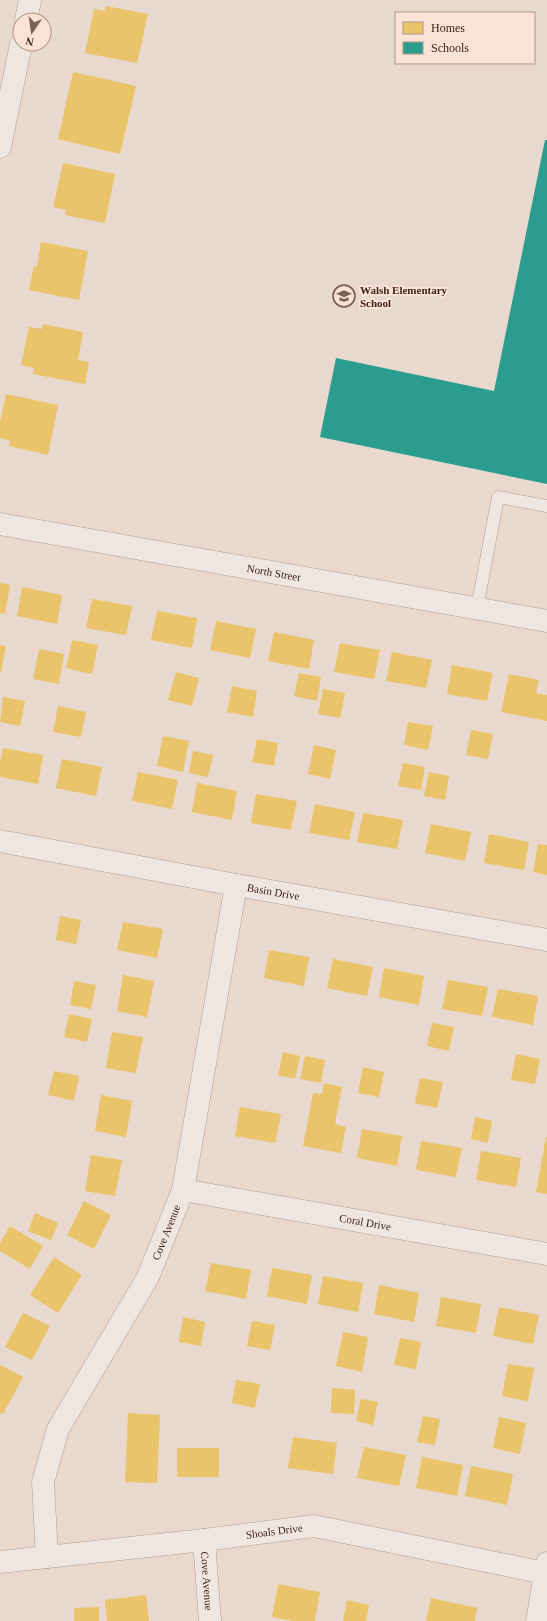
<svg xmlns="http://www.w3.org/2000/svg" width="547" height="1621" viewBox="0 0 547 1621" font-family="Georgia,serif">
	<style>
		.homes { fill: #e9c46a }
		.schools { fill: #2a9d8f }
		.lines { fill: none; stroke-linecap: round; stroke-linejoin: round }
		.service-casing { stroke: #ad9e97; stroke-width: 13 }
		.minor-casing { stroke: #ad9e97; stroke-width: 23 }
		.service { stroke: #f0e6e1; stroke-width: 12 }
		.minor { stroke: #f0e6e1; stroke-width: 22 }
		.labels { text-anchor: middle; stroke-width: 4; stroke-linejoin: round; paint-order: stroke }
		.poi-label { font-size: 11px; font-weight: bold; fill: #3e231d; stroke: #fae3d4; text-anchor: start }
		.street-label { font-size: 11px; fill: #3e231d; stroke: #fae3d4 }
	</style>
	<rect width="100%" height="100%" fill="#e8d8ce"/>
	<!-- homes -->
	<path class="homes" d="M106,6l42,8 -11,49 -52,-10 9,-44 11,2z
		M73,72l63,14 -16,68 -62,-15z
		M63,163l52,11 -10,49 -40,-8 1,-5 -13,-3z
		M41,242l47,9 -9,49 -50,-10 5,-24 3,1z
		M43,324l40,8 -5,28 11,2 -4,22 -52,-10 1,-6 -13,-3 8,-38 13,2z
		M6,394l52,11 -10,50 -39,-9 1,-5 -10,-3v-16z
		M0,583l10,2 -5,29 -5,-1z
		M22,587l40,8 -5,29 -40,-8z
		M92,599l40,7 -6,29 -40,-7z
		M157,611l40,7 -5,30 -41,-8z
		M216,621l40,8 -6,29 -40,-8z
		M274,632l40,8 -5,29 -41,-8z
		M72,640l26,5 -6,29 -26,-6z
		M340,643l40,7 -6,29 -40,-7z
		M0,645l6,1 -5,26h-1z
		M39,649l25,5 -5,30 -26,-5z
		M392,652l40,8 -6,28 -40,-7z
		M452,665l41,8 -6,28 -40,-7z
		M176,672l23,6 -7,28 -24,-6z
		M299,673l22,4 -4,24 -23,-5z
		M509,674l30,6 -3,13 11,2v26l-46,-9z
		M232,686l25,5 -4,26 -26,-5z
		M323,689l22,4 -5,25 -22,-4z
		M3,697l22,4 -5,25 -20,-4z
		M58,706l28,6 -5,25 -28,-5z
		M408,722l25,4 -5,24 -24,-5z
		M471,730l22,4 -5,25 -22,-4z
		M163,736l26,5 -6,31 -26,-6z
		M257,739l21,4 -4,23 -22,-4z
		M314,745l22,5 -6,29 -22,-5z
		M3,748l40,7 -5,29 -38,-7v-14z
		M193,751l20,4 -5,22 -19,-4z
		M62,759l40,8 -6,29 -40,-8z
		M403,763l22,4 -4,23 -23,-4z
		M138,772l40,8 -6,29 -40,-8z
		M429,772l20,4 -4,24 -21,-4z
		M197,783l40,8 -5,29 -40,-8z
		M256,794l41,7 -6,29 -40,-7z
		M315,804l40,8 -6,28 -40,-7z
		M363,813l40,7 -6,29 -40,-7z
		M431,824l40,8 -6,29 -40,-8z
		M489,834l40,8 -5,28 -40,-7z
		M538,844l9,1v30l-14,-3z
		M60,916l21,4 -5,24 -20,-4z
		M123,922l40,7 -6,29 -40,-8z
		M269,950l40,7 -5,29 -40,-8z
		M333,959l40,8 -6,29 -40,-8z
		M384,968l40,8 -5,29 -40,-8z
		M123,975l31,6 -7,36 -30,-6z
		M448,980l40,7 -6,29 -40,-7z
		M74,981l22,4 -5,24 -21,-4z
		M498,989l40,7 -5,29 -41,-8z
		M69,1014l23,5 -5,23 -23,-5z
		M432,1023l22,4 -5,24 -22,-5z
		M112,1032l31,5 -7,36 -30,-5z
		M283,1052l17,4 -5,23 -17,-4z
		M516,1054l24,5 -5,25 -24,-4z
		M305,1056l20,4 -4,23 -21,-4z
		M363,1067l21,5 -5,25 -21,-4z
		M54,1071l25,5 -5,25 -26,-6z
		M420,1078l23,4 -6,26 -22,-5z
		M324,1083l18,4 -7,37 11,3 -5,26 -38,-7 10,-53 9,1z
		M101,1095l31,6 -6,36 -31,-6z
		M240,1107l41,7 -6,29 -40,-7z
		M475,1117l17,4 -4,22 -17,-4z
		M362,1129l40,7 -5,30 -40,-8z
		M546,1137h1v57l-11,-2z
		M421,1141l41,7 -6,29 -40,-7z
		M481,1151l40,7 -5,29 -40,-7z
		M91,1155l31,5 -7,36 -30,-5z
		M84,1201l27,14 -17,34 -27,-14z
		M35,1213l23,10 -7,17 -23,-9z
		M10,1226l33,20 -13,23 -30,-18v-8z
		M54,1257l28,18 -24,38 -28,-18z
		M211,1263l40,7 -5,29 -41,-8z
		M272,1268l40,7 -5,29 -40,-8z
		M323,1276l40,7 -5,29 -40,-8z
		M379,1285l40,8 -5,29 -40,-8z
		M441,1297l40,7 -5,29 -40,-7z
		M499,1307l40,8 -6,29 -40,-8z
		M23,1313l27,13 -18,34 -27,-13z
		M183,1317l22,5 -4,24 -22,-4z
		M252,1321l23,4 -5,25 -23,-4z
		M343,1332l25,5 -6,35 -26,-6z
		M400,1338l21,4 -5,27 -22,-4z
		M508,1364l26,4 -6,33 -26,-5z
		M0,1365l23,12 -20,37 -3,-1z
		M236,1380l24,4 -5,24 -23,-5z
		M332,1388l23,2 -1,24 -23,-1z
		M361,1399l17,3 -5,23 -17,-4z
		M128,1413l32,2 -3,68 -32,-1z
		M423,1416l17,3 -5,26 -18,-3z
		M499,1417l27,6 -6,31 -27,-6z
		M293,1437l44,6 -4,31 -45,-6z
		M364,1447l42,8 -7,31 -42,-8z
		M177,1448h42v29h-42z
		M422,1457l41,8 -6,31 -41,-8z
		M471,1466l42,8 -6,31 -42,-9z
		M278,1584l42,8 -5,29h-22l-21,-4z
		M146,1595l3,26h-42l-2,-21z
		M431,1598l46,10 -2,13h-49z
		M347,1600l22,5 -3,16h-23z
		M99,1607v14h-25v-13z"/>
	<!-- schools -->
	<path class="schools" d="M545,140h2v344l-227,-47 16,-79 158,33z"/>
	<g class="lines">
		<!-- service casing -->
		<g class="service-casing">
			<path id="service" d="M477,608l21,-111 49,9"/>
		</g>
		<!-- minor casing -->
		<g class="minor-casing">
			<g id="minor">
				<path d="M26,20l4,-20"/>
				<path d="M0,147l21,-103"/>
				<path id="s1" d="M0,524l547,97"/>
				<path id="s2" d="M0,841l236,44 311,55"/>
				<path id="s3" d="M183,1190l364,64"/>
				<path id="s4" d="M204,1540l6,81"/>
				<path id="s5" d="M47,1557l-4,-75 15,-53 90,-152 35,-87 53,-305"/>
				<path id="s6" d="M0,1562l204,-22 110,-14 231,47"/>
				<path d="M537,1621l10,-58"/>
			</g>
		</g>
		<!-- service -->
		<use href="#service" class="service"/>
		<!-- minor -->
		<use href="#minor" class="minor"/>
	</g>
	<!-- icons -->
	<defs>
		<g id="school-ring" transform="scale(1.15)"><circle r="9.5" fill="#fae3d4" stroke="#7a625b" stroke-width="1.5"/><path d="M0-5L7-2L0 1L-7-2ZM-4 1L0 2.5L4 1V4Q0 6-4 4Z" fill="#7a625b"/></g>
	</defs>
	<g fill-rule="evenodd">
		<use href="#school-ring" x="344" y="296"/>
	</g>
	<g class="labels">
		<!-- poi labels -->
		<g class="poi-label">
			<text x="360" y="294">Walsh Elementary<tspan x="360" dy="13">School</tspan></text>
		</g>
		<!-- street labels -->
		<g class="street-label">
			<text dy="4" stroke="none"><textPath href="#s1" startOffset="278">North Street</textPath></text>
			<text dy="4" stroke="none"><textPath href="#s2" startOffset="278">Basin Drive</textPath></text>
			<text dy="4" stroke="none"><textPath href="#s3" startOffset="185">Coral Drive</textPath></text>
			<text dy="4" stroke="none"><textPath href="#s5" startOffset="355">Cove Avenue</textPath></text>
			<text dy="4" stroke="none"><textPath href="#s6" startOffset="276">Shoals Drive</textPath></text>
			<text dy="4" stroke="none"><textPath href="#s4" startOffset="41">Cove Avenue</textPath></text>
		</g>
	</g>
	<!-- legend -->
	<rect x="395" y="12" width="140" height="52" fill="#fae3d4" stroke="#af968b"/>
	<rect x="403" y="22" width="20" height="12" fill="#e9c46a" stroke="#af968b"/>
	<text x="431" y="32" font-size="12" fill="#3e231d">Homes</text>
	<rect x="403" y="42" width="20" height="12" fill="#2a9d8f" stroke="#af968b"/>
	<text x="431" y="52" font-size="12" fill="#3e231d">Schools</text>
	<!-- north arrow -->
	<g transform="translate(32 32) rotate(193)"><circle r="19" fill="#fae3d4" stroke="#af968b"/>
	<path d="M0-3L7 15L0 10L-7 15Z" fill="#7a625b"/>
	<text y="-6" font-size="11" font-weight="bold" text-anchor="middle" fill="#3e231d">N</text>
	</g>
</svg>
